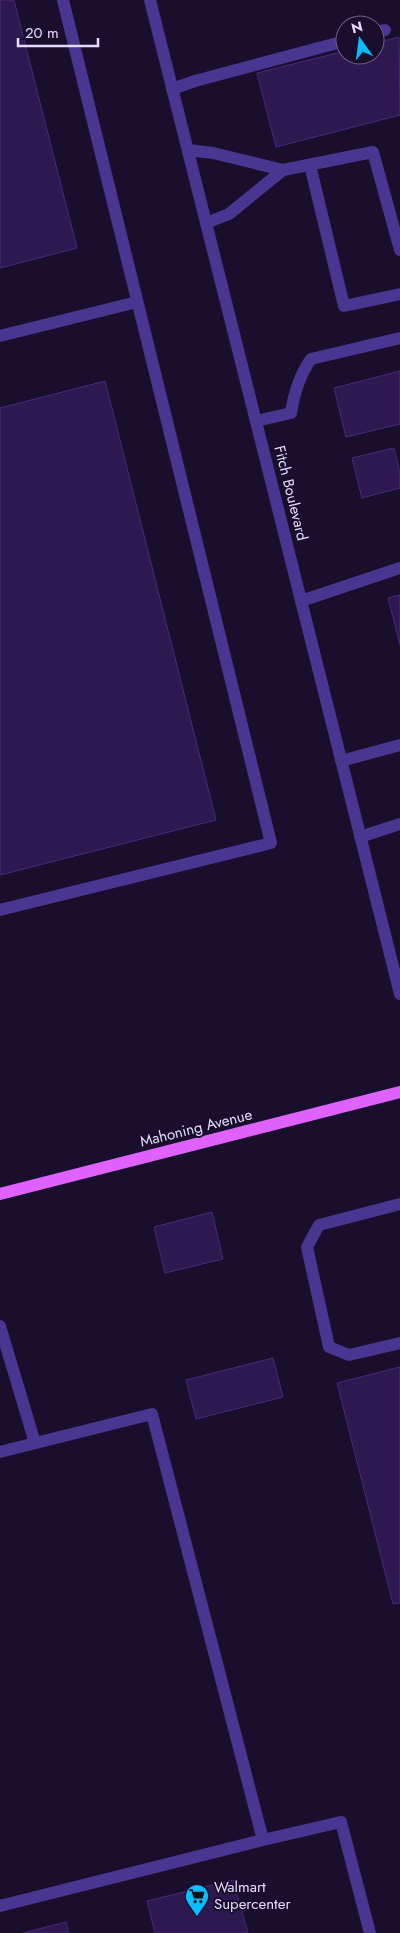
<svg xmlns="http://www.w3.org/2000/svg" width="400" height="1933" viewBox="0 0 400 1933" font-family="Jost,sans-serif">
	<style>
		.building { fill: #2d194f; stroke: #48297e }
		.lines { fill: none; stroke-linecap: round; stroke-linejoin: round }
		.service { stroke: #493690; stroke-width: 12 }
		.minor { stroke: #493690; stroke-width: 12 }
		.primary { stroke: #df62ff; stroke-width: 12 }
		.labels { text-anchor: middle; stroke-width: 4; stroke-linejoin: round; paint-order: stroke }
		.street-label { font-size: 15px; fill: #e5dbff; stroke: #190f2d }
		.poi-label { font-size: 15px; fill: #e5dbff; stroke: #190f2d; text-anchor: start }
	</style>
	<rect width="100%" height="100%" fill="#190f2d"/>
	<!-- building -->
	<path class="building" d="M0,0h14l63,248 -77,20z
		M399,37l1,78 -124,32 -19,-74 88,-22v4h30v-12z
		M400,371v53l-54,13 -12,-49z
		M105,381l111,439 -216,55v-467z
		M394,448l6,25v15l-38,10 -10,-40z
		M400,595v50l-12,-47z
		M212,1212l11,47 -58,14 -11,-46z
		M273,1358l10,39 -87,22 -10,-39z
		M400,1367v236l-7,1 -56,-221z
		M233,1880l15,53h-93l-8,-32z
		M66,1922l3,11h-46z"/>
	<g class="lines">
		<!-- service -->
		<path class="service" d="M375,33l10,-3
			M172,89l23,-8 150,-40
			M188,150l25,3 70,17 -54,44 -23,9
			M310,165l34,141 56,-12
			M283,170l90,-18 27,98
			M0,336l137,-34
			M256,421l35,-8c3,-20 8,-37 20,-54l89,-21
			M301,601l99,-33
			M341,761l59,-16
			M360,837l40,-13
			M0,910l271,-67 -208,-843
			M400,1204l-81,21 -12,22 22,100 20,8 51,-12
			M0,1326l35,117
			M0,1452l152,-38 111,426 -263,66
			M263,1840l78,-18 29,111"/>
		<!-- minor -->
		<path class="minor" d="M150,0l250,994"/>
		<!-- primary -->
		<path class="primary" d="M0,1194l400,-102"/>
	</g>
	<!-- icons -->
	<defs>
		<g id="supermarket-pin" transform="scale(1.25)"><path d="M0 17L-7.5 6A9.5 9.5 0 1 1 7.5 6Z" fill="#07bcff" stroke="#190f2d"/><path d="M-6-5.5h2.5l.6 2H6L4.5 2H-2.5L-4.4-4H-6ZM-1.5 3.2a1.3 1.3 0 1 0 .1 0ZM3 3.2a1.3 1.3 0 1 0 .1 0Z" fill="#111"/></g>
	</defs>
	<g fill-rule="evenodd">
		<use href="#supermarket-pin" x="197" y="1896"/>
	</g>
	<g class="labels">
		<!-- street labels -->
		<g class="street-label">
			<text transform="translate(291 493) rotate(76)" y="5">Fitch Boulevard</text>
			<text transform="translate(196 1128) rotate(-14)" y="5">Mahoning Avenue</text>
		</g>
		<!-- poi labels -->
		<g class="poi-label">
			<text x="214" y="1892">Walmart<tspan x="214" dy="17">Supercenter</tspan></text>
		</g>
	</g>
	<!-- north arrow -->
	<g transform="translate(360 40) rotate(346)"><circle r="24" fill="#190f2d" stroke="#6b6181"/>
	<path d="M0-4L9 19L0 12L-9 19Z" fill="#07bcff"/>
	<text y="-8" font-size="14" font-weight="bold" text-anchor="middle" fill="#e5dbff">N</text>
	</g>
	<!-- scale -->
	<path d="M18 38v8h80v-8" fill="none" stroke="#e5dbff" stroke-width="2.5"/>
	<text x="25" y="38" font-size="15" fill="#e5dbff" stroke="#190f2d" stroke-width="4" paint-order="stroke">20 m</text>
</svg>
